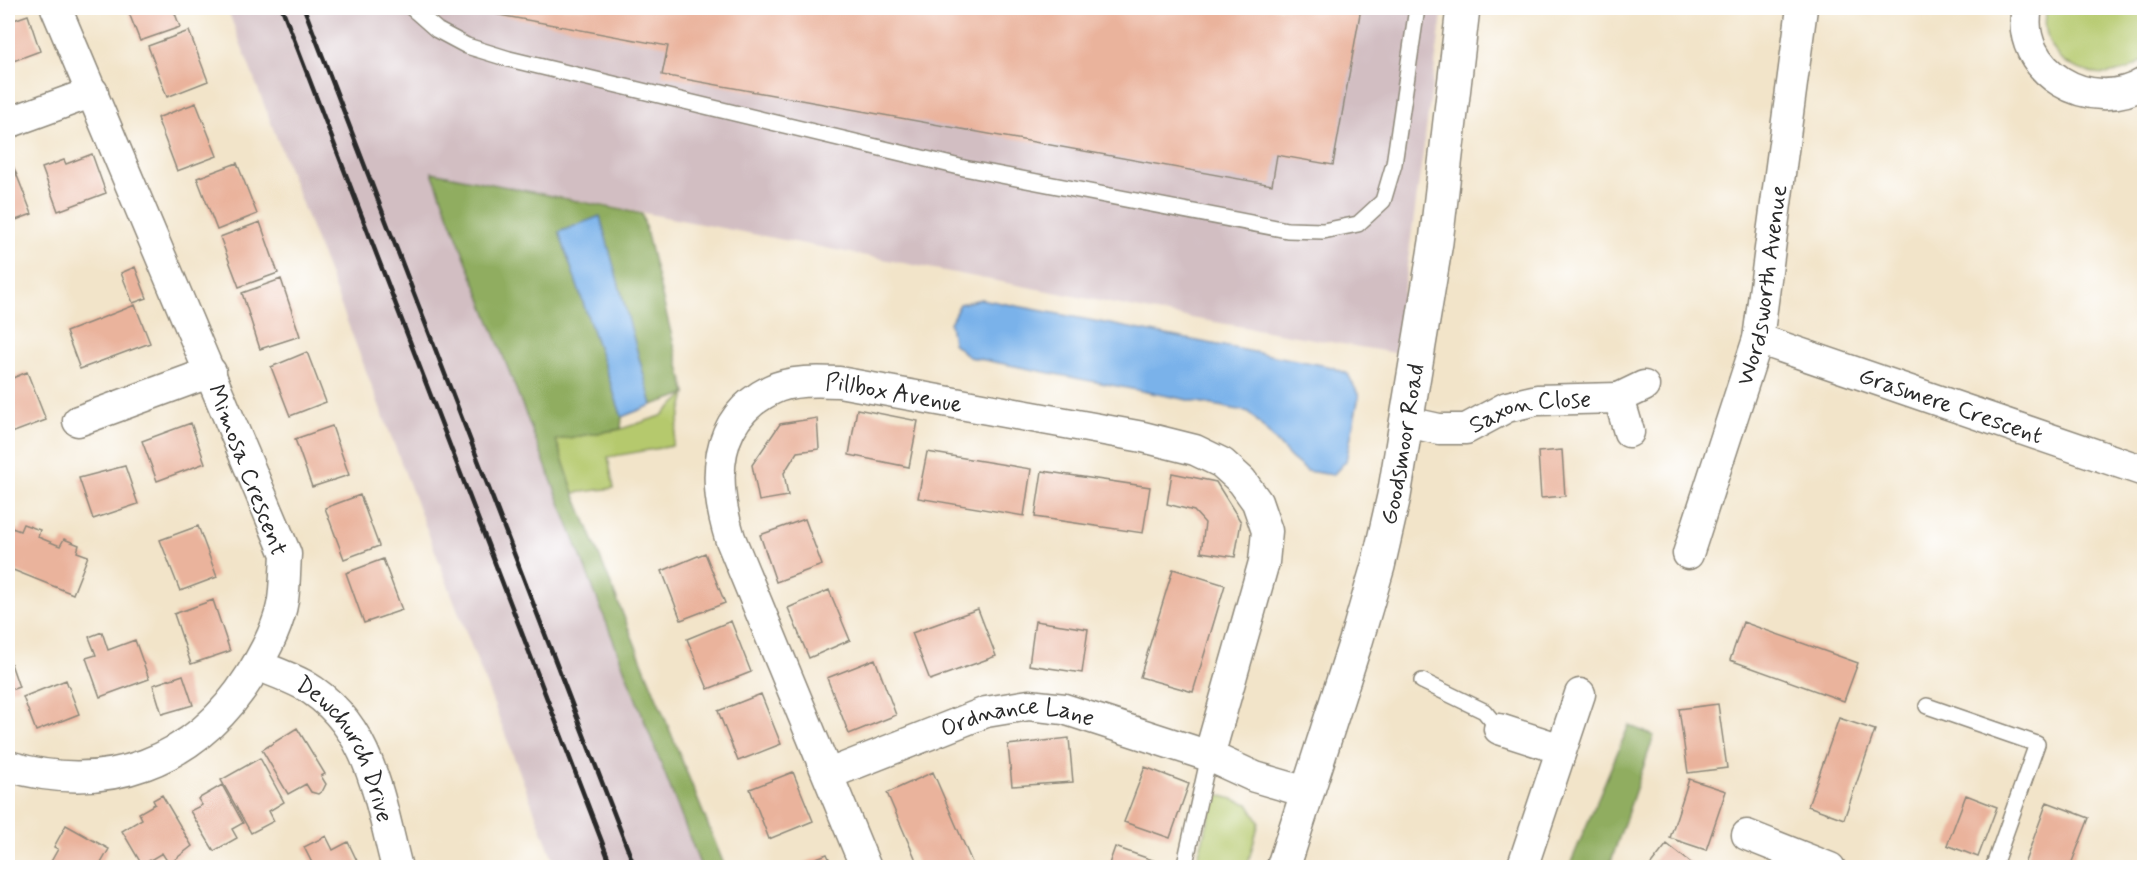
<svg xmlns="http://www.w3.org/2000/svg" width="2152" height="875" viewBox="0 0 2152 875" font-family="Mynerve,sans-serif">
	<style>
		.industrial { fill: #d2bec2 }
		.green { fill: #b5c96d; stroke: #707a4c; stroke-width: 1.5 }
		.forest { fill: #90ad60; stroke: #5e6c46; stroke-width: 1.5 }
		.water { fill: #7ab2ea; stroke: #526e8a; stroke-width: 1.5 }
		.building { fill: #eab39c }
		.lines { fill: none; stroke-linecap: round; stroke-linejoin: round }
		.service-casing { stroke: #8e887a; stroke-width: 18 }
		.minor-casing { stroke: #8e887a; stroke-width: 33 }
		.tertiary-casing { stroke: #8e887a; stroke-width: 36 }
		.service { stroke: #fff; stroke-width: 15 }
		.minor { stroke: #fff; stroke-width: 30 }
		.tertiary { stroke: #fff; stroke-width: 33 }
		.rail { stroke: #2b2b2b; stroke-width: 4.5 }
		.labels { text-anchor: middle; stroke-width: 4.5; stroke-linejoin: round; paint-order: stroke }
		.street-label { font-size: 24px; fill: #2b2b2b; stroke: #fff }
	</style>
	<rect width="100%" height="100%" fill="#fff"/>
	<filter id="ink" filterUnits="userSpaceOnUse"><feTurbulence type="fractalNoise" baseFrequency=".0167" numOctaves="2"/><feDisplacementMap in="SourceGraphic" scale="12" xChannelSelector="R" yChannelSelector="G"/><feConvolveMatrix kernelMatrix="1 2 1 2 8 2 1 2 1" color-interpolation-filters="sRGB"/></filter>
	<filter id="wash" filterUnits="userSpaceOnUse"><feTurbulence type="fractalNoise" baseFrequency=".008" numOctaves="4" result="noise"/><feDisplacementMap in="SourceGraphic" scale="24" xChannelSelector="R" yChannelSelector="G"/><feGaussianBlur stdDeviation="1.35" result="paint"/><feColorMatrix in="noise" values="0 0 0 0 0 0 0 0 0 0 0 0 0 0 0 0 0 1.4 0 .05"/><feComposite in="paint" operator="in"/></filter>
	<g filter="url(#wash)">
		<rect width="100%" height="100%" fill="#f2e4c9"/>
		<!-- industrial -->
		<path class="industrial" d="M227,8h1216l-48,345 -239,-41 -723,-140 268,695h-145z"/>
		<!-- green -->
		<path class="green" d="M2047,8h97v52c-43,32 -110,5 -97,-52z
			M686,394l-14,52 -64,11 6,31 -40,5 -19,-53 66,-11 40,-13z
			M1216,794l32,10 11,18 -12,45h-52z"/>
		<!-- forest -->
		<path class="forest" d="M432,172l210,42 44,180 -34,11 -52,-188 -41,15 63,185 -1,12 -65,11 18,53 151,374h-24z
			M1629,725l25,11 -45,131h-40z"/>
		<!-- water -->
		<path class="water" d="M600,216l52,189 -30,12 -63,-185z
			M981,299l351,68 16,7 11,22 -13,65 -13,14 -26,-4 -16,-13 -42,-46 -280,-55 -16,-14 -3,-20 10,-19z"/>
		<g id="blocks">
			<!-- building -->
			<path class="building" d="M127,8h46l7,19 -40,14z
				M462,8h899l-28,157 -56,-10 -5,30 -610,-110 6,-29z
				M28,15l12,36 -32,12v-41z
				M189,31l19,50 -41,16 -19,-51z
				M196,103l21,53 -40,15 -20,-53z
				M92,154l14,39 -48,18 -16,-43 22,-8 2,4z
				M237,163l20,51 -40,16 -20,-52z
				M14,168l18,46 -24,9v-52z
				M260,222l18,51 -39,14 -19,-50z
				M135,267l12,31 -14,5 -12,-30z
				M281,279l19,57 -40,13 -18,-56z
				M135,305l15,38 -70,26 -14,-37z
				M307,352l19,50 -36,14 -19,-49z
				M27,372l19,48 -37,14 -1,-54z
				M857,409l61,12 -9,46 -60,-12z
				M817,418l2,31 -22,3 -13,21 4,23 -29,5 -7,-36 28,-41z
				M191,423l14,40 -48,18 -15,-40z
				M332,426l17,49 -37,12 -17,-48z
				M1562,450l3,46 -24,2 -3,-46z
				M927,452l104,17 -7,47 -106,-18z
				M125,466l13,38 -45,15 -14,-41z
				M1042,471l108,16 -7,46 -108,-16z
				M1172,473l44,9 25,40 -6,35 -34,-5 4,-29 -11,-12 -27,-7z
				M360,495l19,51 -35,13 -19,-51z
				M805,519l17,46 -46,17 -16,-47z
				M23,524l17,6 -2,7 22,9 4,-7 15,6 -2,7 11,4 -15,38 -65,-26v-28l4,-12 8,3z
				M198,526l19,51 -37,14 -20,-51z
				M705,553l20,50 -44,17 -19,-49z
				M383,559l19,51 -38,13 -18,-50z
				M1173,569l52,16 -32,107 -53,-15z
				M829,590l21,50 -41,18 -21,-50z
				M213,600l17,51 -39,13 -17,-50z
				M978,609l18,47 -66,24 -18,-47z
				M731,621l20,51 -43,17 -21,-50z
				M1035,621l53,8 -6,44 -53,-8z
				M1743,622l115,41 -14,38 -114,-41z
				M102,632l6,18 27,-10 14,39 -49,18 -14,-39 10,-3 -7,-18z
				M8,655l11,32 -11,4z
				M875,659l21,56 -47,19 -22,-56z
				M183,675l10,30 -31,9 -9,-29z
				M66,680l13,34 -43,17 -13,-34z
				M761,694l20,50 -43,17 -20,-50z
				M1718,704l9,64 -39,5 -9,-64z
				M1839,718l36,12 -31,89 -36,-13z
				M297,728l28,46 -4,2 5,8 -3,6 -5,4 -7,-2 -5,-8 -18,10 -26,-44z
				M1069,738l4,44 -61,4 -4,-41z
				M260,758l24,44 -15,9 5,10 -23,12 -30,-53z
				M1145,767l44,17 -19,54 -46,-16z
				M793,772l20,49 -44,18 -19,-50z
				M933,772l41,95h-55l-32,-74z
				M1689,779l37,12 -20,59 -36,-12z
				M222,785l21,38 -11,6 5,9 -23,13 -24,-40 12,-6 -4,-6z
				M162,795l30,51 -23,18 -7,-11 -20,12 -20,-34 20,-12 -3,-6 16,-9 -2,-4z
				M1966,795l31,12 -19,50 -31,-12z
				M2047,802l42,16 -19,49h-47z
				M66,825l43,24 -9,16 4,2h-56l10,-18 -4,-2z
				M326,836l7,14 15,-8 10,21 -2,4h-42l-10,-20z
				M1667,844l29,23h-47z
				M1115,847l46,16 -2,4h-51z
				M827,854l6,13h-40z"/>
		</g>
	</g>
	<g filter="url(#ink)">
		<use href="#blocks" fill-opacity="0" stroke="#8e887a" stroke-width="1.5"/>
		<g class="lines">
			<!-- service casing -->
			<g class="service-casing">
				<path id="service" d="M412,8l25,22 30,16 42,13 455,109 323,62 36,1 35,-7 25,-23 11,-37 23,-156
					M1422,681l62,30 15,18
					M1927,706l110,38 -44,124
					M1184,868l25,-112"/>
			</g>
			<!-- minor casing -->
			<g class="minor-casing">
				<g id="minor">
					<path d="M2027,8c-13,63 64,108 117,75"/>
					<path d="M8,123l85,-31"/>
					<path id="s1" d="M1758,339l386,132"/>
					<path d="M78,421l133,-49"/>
					<path id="s2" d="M1407,422l32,7h27l41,-22 30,-7 82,-2"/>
					<path d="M1629,432l-10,-34 25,-12"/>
					<path id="s3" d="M1688,554l70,-215 44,-331"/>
					<path id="s4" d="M257,665c15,6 32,12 47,20 67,39 75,114 93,183"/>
					<path d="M1499,729l62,20"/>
					<path d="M8,766c98,29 187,-3 242,-90 14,-22 29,-50 33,-76 2,-15 2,-30 3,-46l-230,-546"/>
					<path id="s5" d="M829,774l157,-62 43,-7 35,4 145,47 46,21 51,15"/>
					<path d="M1747,835l83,33"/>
					<path id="s6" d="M866,868l-136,-330c-17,-55 -19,-118 41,-148 19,-10 47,-9 68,-8l304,55 52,13 27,13 20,18 15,21 10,29 -3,31 -55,194"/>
					<path d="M1522,868l58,-174"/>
				</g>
			</g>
			<!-- tertiary casing -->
			<g class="tertiary-casing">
				<g id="tertiary">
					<path id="s7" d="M1283,868l73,-227 22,-75 16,-70 42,-254 27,-234"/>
				</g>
			</g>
			<!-- service -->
			<use href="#service" class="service"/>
			<!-- minor -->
			<use href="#minor" class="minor"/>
			<!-- tertiary -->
			<use href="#tertiary" class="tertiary"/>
			<!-- rail -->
			<path class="rail" d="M282,8l330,860
				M304,8l331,860"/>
		</g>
	</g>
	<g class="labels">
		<!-- street labels -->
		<g class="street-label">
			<text dy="8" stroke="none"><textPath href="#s3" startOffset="280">Wordsworth Avenue</textPath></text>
			<text dy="8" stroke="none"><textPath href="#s6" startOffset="651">Pillbox Avenue</textPath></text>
			<text dy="8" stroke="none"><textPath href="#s1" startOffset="204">Grasmere Crescent</textPath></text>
			<text dy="8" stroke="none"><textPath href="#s2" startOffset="128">Saxon Close</textPath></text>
			<text dy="8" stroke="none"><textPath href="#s7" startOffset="441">Goodsmoor Road</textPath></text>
			<text transform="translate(248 470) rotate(69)" y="8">Mimosa Crescent</text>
			<text dy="8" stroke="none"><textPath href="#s5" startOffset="200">Ordnance Lane</textPath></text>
			<text dy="8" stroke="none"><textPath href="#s4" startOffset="130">Dewchurch Drive</textPath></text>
		</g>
	</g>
	<!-- margin -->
	<rect width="2152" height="875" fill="none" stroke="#fff" stroke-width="30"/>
</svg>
